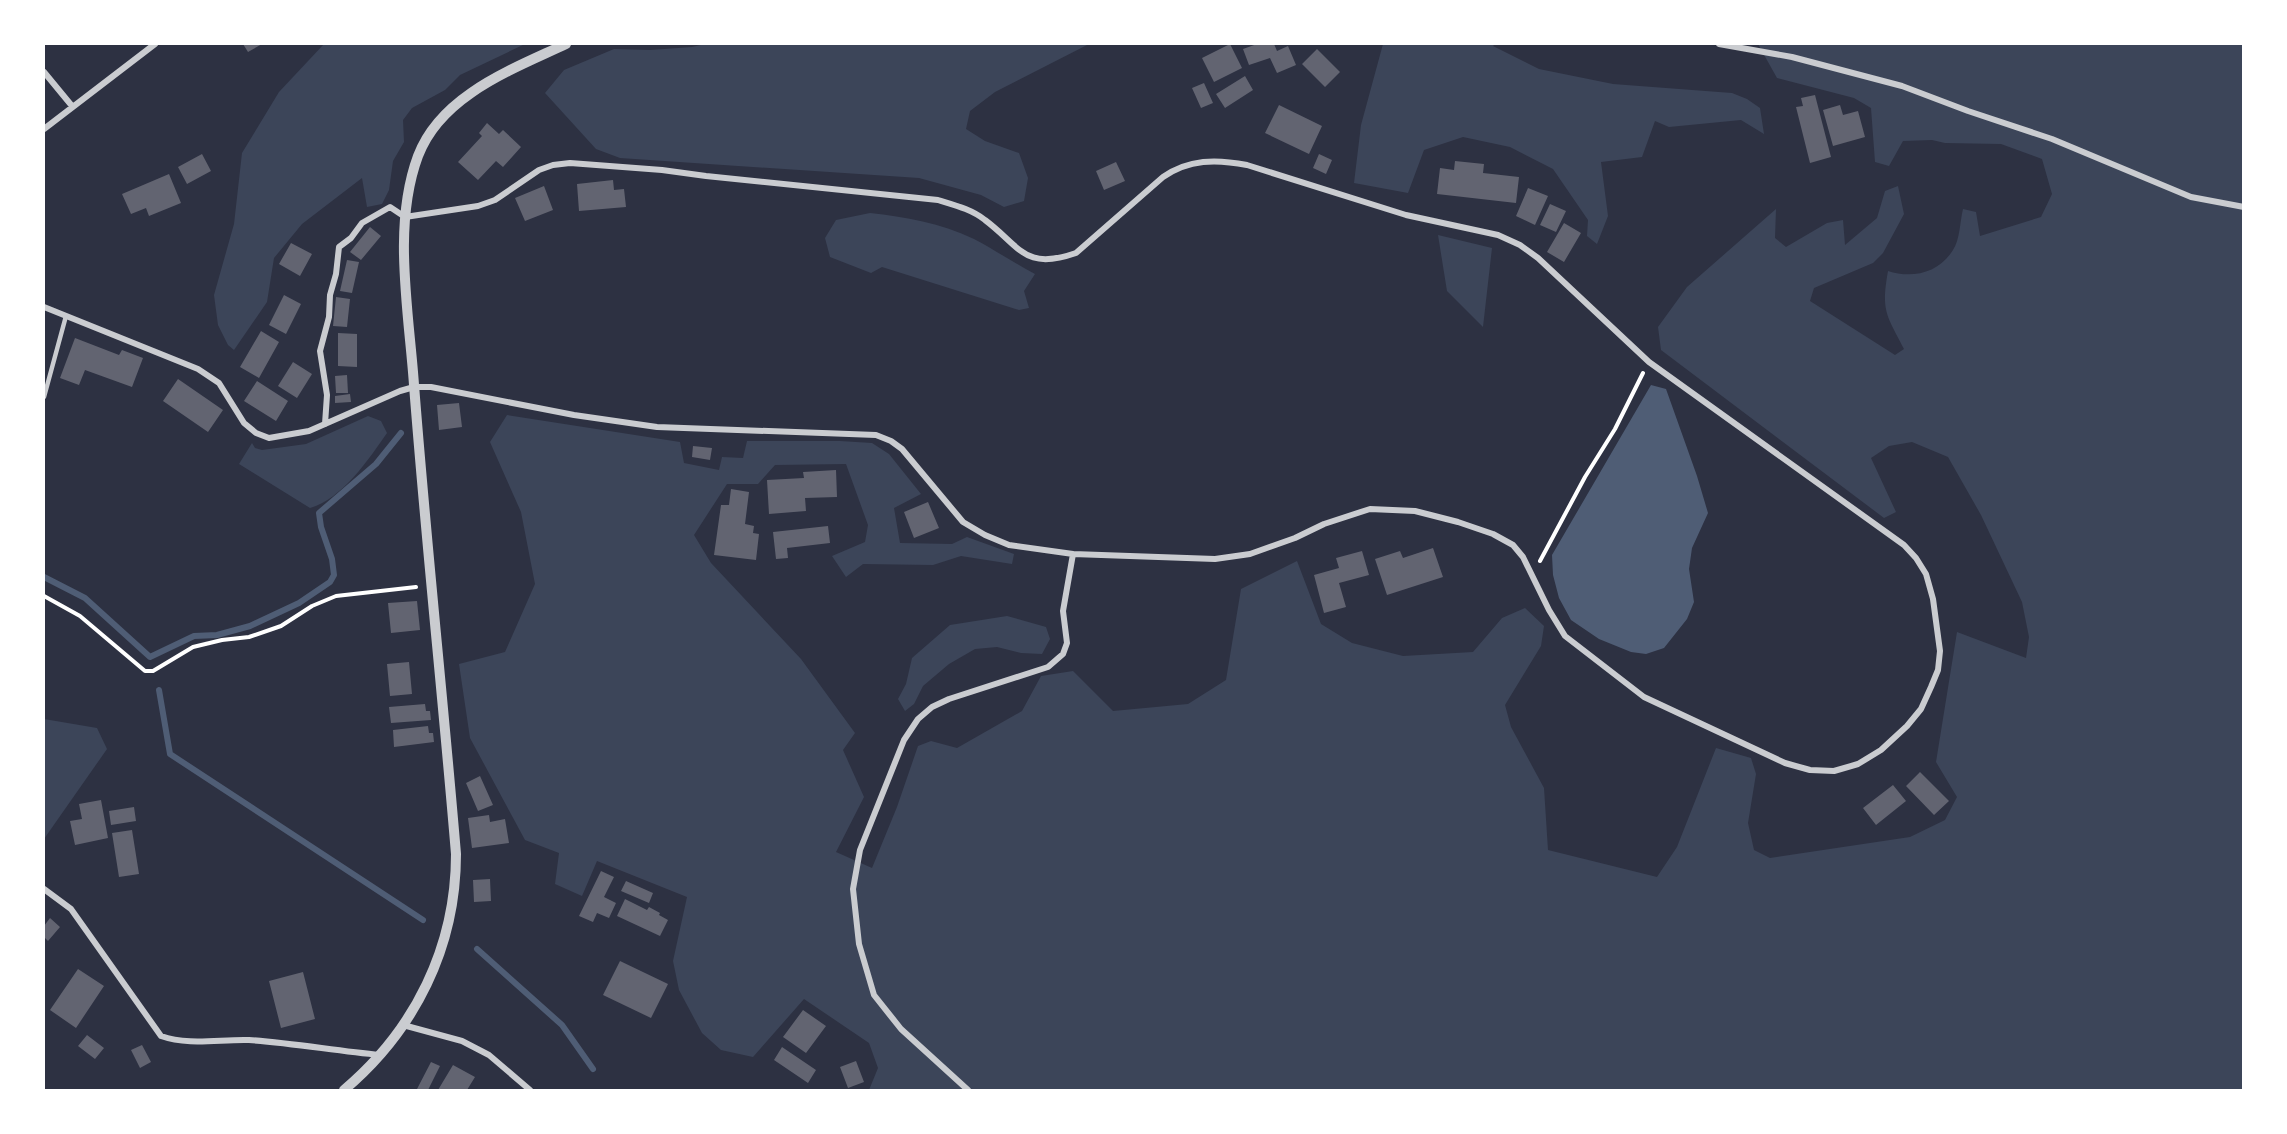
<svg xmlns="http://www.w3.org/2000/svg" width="2287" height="1134" viewBox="0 0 2287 1134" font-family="'Fira Sans',sans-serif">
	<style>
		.green { fill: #3c4559 }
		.water { fill: #4f5d75 }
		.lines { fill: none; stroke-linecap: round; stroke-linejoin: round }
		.stream { stroke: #4f5d75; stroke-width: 6 }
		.building { fill: #626471 }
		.path { stroke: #fff; stroke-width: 4 }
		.service { stroke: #caccd0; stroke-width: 4.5 }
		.minor { stroke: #caccd0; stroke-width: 6 }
		.tertiary { stroke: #caccd0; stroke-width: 10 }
	</style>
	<rect width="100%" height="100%" fill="#2d3142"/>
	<!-- green -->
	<path class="green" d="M324,44h201l-65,31 -15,15 -33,18 -9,12 1,22 -11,19 -4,29 -7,14 -15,3 -5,-29 -60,46 -28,34 -7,44 -33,48 -6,-5 -10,-20 -4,-30 20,-71 8,-71 37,-61z
		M705,44h384l-94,48 -25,19 -4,18 19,12 34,12 9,25 -4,23 -20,6 -23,-12 -62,-17 -299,-20 -24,-9 -51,-56 19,-23 50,-21 36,1 42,-3z
		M1383,44h112l-2,2 46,23 74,15 119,9 15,6 13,9 4,26 -23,-14 -72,7 -14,-6 -13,36 -41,5 7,54 -11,28 -10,-8 1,-16 -35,-51 -43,-22 -47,-10 -39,13 -16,43 -54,-10 7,-58z
		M1758,44h485v1046h-1374l9,-22 -9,-25 -65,-44 -51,58 -32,-7 -19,-17 -23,-43 -6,-29 14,-64 -90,-36 -15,35 -27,-12 4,-31 -34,-13 -55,-102 -11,-74 46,-12 30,-68 -14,-72 -31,-70 17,-27 173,27 4,21 35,7 3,-13 21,1 4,-17h93l32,2 17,11 32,40 -27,14 6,35 52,1 15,-7 47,17 -2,10 -51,-8 -28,9 -70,-1 -17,13 -14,-21 33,-14 3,-17 -22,-61 -71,1 -17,19h-31l-33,51 17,28 90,96 54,74 -12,17 21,47 -28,55 36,16 25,-61 21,-61 13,-5 26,7 65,-37 19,-35 32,-5 40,40 75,-7 38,-24 15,-91 56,-28 24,63 31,19 51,13 70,-4 29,-34 23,-10 19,18 -3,20 -36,59 6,22 33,61 4,62 109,27 20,-30 39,-99 35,10 5,16 -8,49 6,27 16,8 140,-21 35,-17 12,-23 -21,-35 21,-130 69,26 3,-21 -7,-35 -41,-87 -33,-58 -36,-15 -23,4 -18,12 25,54 -12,6 -223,-168 -3,-23 29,-40 89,-78 -1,29 11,9 41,-24 16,-3 2,25 32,-27 8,-27 13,-5 6,28 -21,39 -10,10 -59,25 -4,13 85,54 9,-6c-18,-35 -23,-38 -16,-78 24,8 51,2 65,-21 7,-10 7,-29 10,-41l13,3 4,24 61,-19 11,-23 -10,-35 -41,-15 -56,-1 -13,-3 -29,1 -14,25 -14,-4 -4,-54 -17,-10 -77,-20z
		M870,213c35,4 71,10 104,26 21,11 40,24 61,35l-11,17 5,17 -10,2 -137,-43 -11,6 -41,-16 -5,-19 11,-18z
		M1438,235l54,13 -9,79 -36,-36z
		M368,416l13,5 6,12c-18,26 -45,66 -77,75l-71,-44 13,-21 3,5 7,2 44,-6z
		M1007,616l39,11 4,12 -8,15 -21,-1 -24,-6 -22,2 -26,15 -26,22 -9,18 -9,7 -7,-12 8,-15 6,-26 38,-33z
		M44,719l53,9 10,21 -63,90z"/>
	<!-- water -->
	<path class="water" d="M1651,385l15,4 31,87 11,37 -16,35 -3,21 5,33 -7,17 -23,29 -18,6 -15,-2 -32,-13 -28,-19 -12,-22 -6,-23 -1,-20z"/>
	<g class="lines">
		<!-- stream -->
		<path class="stream" d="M44,577l41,21 65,59 44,-21 23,-1 33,-9 49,-23 31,-21 4,-7 -2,-16 -11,-32 -2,-14 57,-49 25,-31
			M159,690l11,64 253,166
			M477,949l85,76 31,44"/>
	</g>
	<!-- building -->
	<path class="building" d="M243,44h19l-14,8z
		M1230,44l12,24 -28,14 -12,-24z
		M1257,44h17l3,7 11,-5 8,19 -19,8 -7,-15 -21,7 -6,-16z
		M1317,49l23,23 -15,15 -23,-23z
		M1245,76l8,14 -28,18 -9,-14z
		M1204,83l9,20 -12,5 -9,-20z
		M1815,95l16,62 -21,6 -14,-56 7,-1 -2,-8z
		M1279,105l43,21 -13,28 -44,-21z
		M1840,105l3,10 15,-4 7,26 -32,9 -10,-36z
		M487,123l12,11 4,-4 18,17 -18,20 -7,-6 -18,19 -20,-18 24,-26 -3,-3z
		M202,154l9,17 -24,13 -9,-17z
		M1319,154l13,6 -6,14 -13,-6z
		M1455,161l29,3 -1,9 36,4 -3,26 -79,-9 3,-26 14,2z
		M1116,162l9,19 -21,9 -8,-19z
		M169,174l12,29 -32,13 -3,-8 -15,6 -9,-20z
		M613,180l1,10 10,-1 2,18 -47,4 -2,-27z
		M544,186l9,24 -28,11 -10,-23z
		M1528,188l20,8 -13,29 -19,-9z
		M1550,204l16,7 -10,21 -16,-7z
		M1564,223l17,10 -17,29 -17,-10z
		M370,227l11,9 -20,24 -11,-8z
		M291,243l21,11 -12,22 -21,-12z
		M347,260l12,2 -7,31 -12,-2z
		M284,295l17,9 -15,30 -17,-9z
		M336,297l14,2 -3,28 -14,-1z
		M261,331l18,11 -20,36 -19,-11z
		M338,333l19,1v33l-19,-1z
		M75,338l44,17 3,-5 21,8 -11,29 -47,-17 -6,15 -19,-7z
		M293,362l19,12 -15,24 -19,-12z
		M347,375l1,18h-12l-1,-17z
		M178,379l45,31 -15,22 -45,-31z
		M257,381l31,20 -12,20 -32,-20z
		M350,394l1,8 -16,1v-7z
		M459,403l3,24 -23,3 -2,-25z
		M693,446l19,2 -2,12 -18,-3z
		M836,470l1,27 -32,1 1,13 -37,3 -2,-34 37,-2 -1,-6z
		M731,489l18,3 -4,32 9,2 -1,7 6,1 -3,26 -42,-5 7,-50h8z
		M928,502l11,26 -25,10 -10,-26z
		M828,526l2,17 -43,5 1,10 -12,1 -3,-27z
		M1433,548l10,29 -56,18 -12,-36 25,-8 3,7z
		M1362,551l7,24 -30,8 7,24 -22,6 -10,-38 25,-7 -3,-10z
		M417,601l3,29 -29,3 -3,-30z
		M409,662l3,32 -22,2 -3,-32z
		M425,704l1,7h4l1,9 -40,3 -2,-16z
		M428,726l1,7h4l1,9 -40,5 -1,-17z
		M1920,772l29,29 -15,14 -28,-29z
		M480,776l13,29 -15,6 -12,-28z
		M1893,785l13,16 -30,24 -13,-17z
		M101,800l7,38 -33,7 -5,-24 12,-2 -3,-15z
		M134,807l2,14 -25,4 -2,-14z
		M489,815l1,7 15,-3 4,24 -37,5 -4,-30z
		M132,830l7,44 -20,3 -7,-44z
		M601,871l13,6 -10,20 12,6 -7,15 -12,-5 -4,9 -14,-6z
		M490,879l1,22 -17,1 -1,-22z
		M626,881l27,12 -4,10 -28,-12z
		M625,899l22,11 2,-3 11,6 -1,2 9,5 -8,16 -43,-20z
		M50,918l10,9 -12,14 -4,-4v-11z
		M620,961l48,23 -17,34 -48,-23z
		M78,969l26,17 -28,42 -26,-18z
		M303,972l12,47 -34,9 -12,-47z
		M803,1010l23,16 -20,27 -23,-16z
		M87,1035l17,13 -9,11 -17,-13z
		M142,1045l9,17 -11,6 -9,-18z
		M782,1047l34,23 -8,13 -34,-23z
		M856,1061l8,21 -16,6 -8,-21z
		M431,1062l9,4 -12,24h-8l-3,-1z
		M453,1065l22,12 -8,13h-29z"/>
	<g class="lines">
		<!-- path -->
		<path class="path" d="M1540,561l45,-84 30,-48 28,-56
			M44,596l36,20 65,55h8l40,-24 29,-7 27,-3 32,-11 31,-20 24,-10 80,-9"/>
		<!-- service -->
		<path class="service" d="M44,397l22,-81"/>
		<!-- minor -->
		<path class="minor" d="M1719,44l73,13 110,29 66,25 84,28 139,58 53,10
			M44,72l28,34
			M44,129l111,-85
			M44,307l154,62 21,14 25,40 12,10 13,5 40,-7 91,-40 14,-4h17l143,28 83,12 219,8 15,6 11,8 61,73 22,13 24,10 64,9 142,5 35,-5 45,-16 29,-14 46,-15 45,2 43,11 35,12 20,11 10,12 26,53 16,26 79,61 141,66 25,7 24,1 24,-7 23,-14 26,-24 14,-17 10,-22 7,-17 2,-19 -7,-52 -7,-25 -10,-16 -12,-13 -255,-183 -111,-104 -18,-13 -22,-10 -92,-20 -159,-50c-31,-6 -58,-6 -84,12l-87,76c-52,18 -55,-6 -91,-33 -14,-11 -31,-15 -47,-20l-232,-24 -44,-6 -92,-7 -17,2 -14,5 -44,30 -17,6 -73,11 -15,-10 -28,16 -11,15 -12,9 -3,27 -6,21 -1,22 -9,34 7,44 -2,29
			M44,889l27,20 90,127c28,10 59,3 88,4 44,3 87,11 131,15
			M403,1025l59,16 27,14 41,35
			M968,1090l-67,-61 -27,-34 -15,-51 -6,-55 7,-39 44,-110 14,-21 14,-12 17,-8 99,-32 15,-13 4,-11 -4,-32 10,-57"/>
		<!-- tertiary -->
		<path class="tertiary" d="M344,1090c71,-60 112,-143 112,-236 -13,-156 -30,-313 -42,-469 -5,-73 -22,-159 4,-229 23,-61 95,-87 148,-112"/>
	</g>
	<!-- border -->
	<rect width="2287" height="1134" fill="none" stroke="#ffffff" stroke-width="90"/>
</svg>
